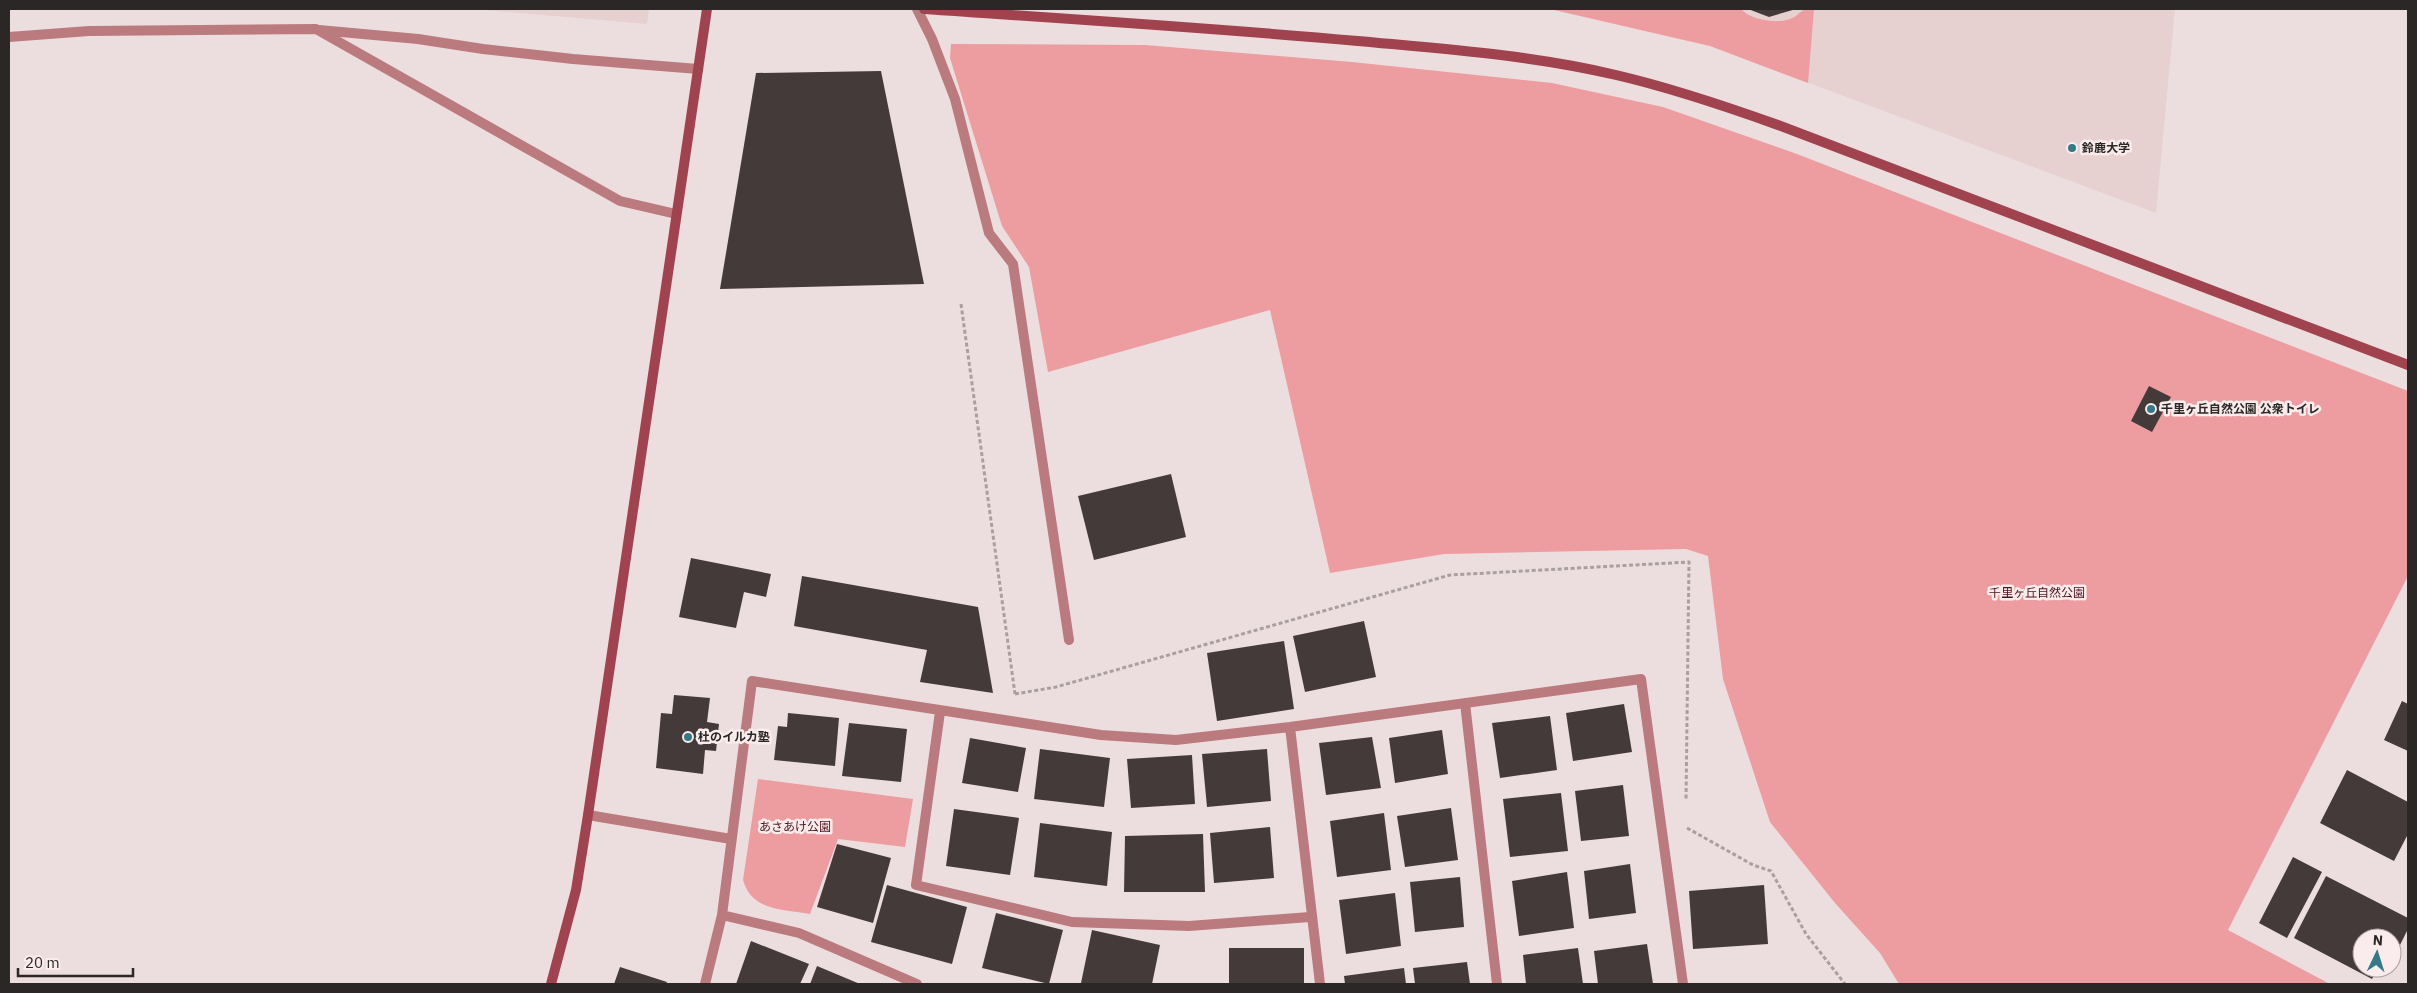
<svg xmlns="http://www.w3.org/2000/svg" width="2417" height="993" viewBox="0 0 2417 993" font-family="'IBM Plex Sans','Noto Sans JP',sans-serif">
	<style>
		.built { fill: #e6d0d0 }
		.green { fill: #ed9ca0 }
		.building { fill: #453a3a }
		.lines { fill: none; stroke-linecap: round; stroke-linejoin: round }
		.path { stroke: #aa9fa0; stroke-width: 3; stroke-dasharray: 4 2.5; stroke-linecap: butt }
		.lane { stroke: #bb7a7d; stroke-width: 10 }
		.street { stroke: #bb7a7d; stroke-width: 10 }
		.secondary { stroke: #a1434e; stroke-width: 10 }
		.poi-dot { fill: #347988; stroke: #faecec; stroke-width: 2 }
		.labels { text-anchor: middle; stroke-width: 5; stroke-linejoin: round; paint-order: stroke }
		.poi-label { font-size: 12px; font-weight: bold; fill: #2c2727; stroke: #faecec; text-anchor: start }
		.park-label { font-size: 12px; fill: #50121c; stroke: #faecec }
	</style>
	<rect width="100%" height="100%" fill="#ecdedf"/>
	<!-- built -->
	<path class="built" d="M472,9h177l-2,15z
		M1550,9h625l-19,204 -446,-167z"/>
	<!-- green -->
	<path class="green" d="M1550,9h191c9,11 36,15 49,10 13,-5 7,-10 24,-10l-6,74 -98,-37z
		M951,44l194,1 207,17 200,21 111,24 134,47 611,237v185l-180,354 102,54h-431l-19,-31 -45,-50 -65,-81 -47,-143 -15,-123 -22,-7 -242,5 -114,19 -60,-263 -222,62 -19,-105 -27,-41 -52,-168z
		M758,779l155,20 -8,48 -67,-8 -28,75c-28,-5 -58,-3 -67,-34z"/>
	<!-- building -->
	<path class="building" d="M1748,9h48l-27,8z
		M881,71l43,213 -204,5 36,-216z
		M2149,386l22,11 -19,35 -21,-11z
		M1171,474l15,63 -92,23 -16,-64z
		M691,558l80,16 -5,23 -22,-5 -8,36 -57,-11z
		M802,576l176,31 15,86 -73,-11 7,-32 -133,-24z
		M1364,621l12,56 -71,15 -12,-56z
		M1284,641l10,68 -77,12 -10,-68z
		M674,695l36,3 -3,24 12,2 -3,27 -11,-1 -2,24 -47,-6 5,-55 11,1z
		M2402,701l6,3v47l-24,-11z
		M1624,704l8,48 -59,9 -7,-48z
		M788,713l51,5 -4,48 -61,-6 4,-34 9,1z
		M1550,716l7,54 -57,8 -8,-55z
		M849,723l58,6 -6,53 -59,-6z
		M1442,730l6,44 -53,9 -6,-45z
		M1372,737l9,51 -55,7 -7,-52z
		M970,738l56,10 -8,44 -56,-9z
		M1040,749l70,9 -6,49 -70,-8z
		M1267,749l4,52 -64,6 -5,-53z
		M1192,755l3,49 -64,4 -4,-49z
		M2347,770l61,32v32l-14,27 -74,-38z
		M1623,785l6,51 -48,5 -6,-50z
		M1561,793l7,58 -58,6 -7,-58z
		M1451,808l7,52 -53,7 -8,-51z
		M954,809l65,9 -9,57 -64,-9z
		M1384,813l7,57 -54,7 -7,-56z
		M1040,823l72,9 -5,54 -73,-9z
		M1270,827l4,51 -60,5 -4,-50z
		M1203,834l2,58h-81l1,-56z
		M837,844l54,14 -18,65 -56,-16z
		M2293,857l29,15 -35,66 -28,-15z
		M1630,864l6,49 -47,6 -5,-48z
		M1567,872l7,56 -55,8 -7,-55z
		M2326,876l82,42v11l-12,24 -4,-2v-13h-30v30h16l-6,11 -78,-41z
		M1460,877l4,50 -49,5 -5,-50z
		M887,885l80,22 -15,57 -81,-22z
		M1764,885l4,59 -75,5 -4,-58z
		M1395,893l6,53 -55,8 -7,-54z
		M996,913l67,17 -14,54 -67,-16z
		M1092,930l68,15 -8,39 -71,-1z
		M751,941l58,23 -9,20h-64z
		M1647,944l6,40h-55l-4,-33z
		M1229,948h75v36h-75z
		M1578,948l5,36h-57l-3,-29z
		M1467,962l3,22h-55l-2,-16z
		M817,966l43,18h-50z
		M620,967l47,15 -1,2h-52z
		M1404,968l2,16h-61l-1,-8z"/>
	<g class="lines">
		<!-- path -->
		<path class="path" d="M961,304l54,390
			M1015,694l41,-7 394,-112 239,-13 -3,238
			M1687,828l66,37 18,6 35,63 39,50"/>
		<!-- lane -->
		<path class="lane" d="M917,9l15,30 23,60 34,134 24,31 56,376"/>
		<!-- street -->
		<path class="street" d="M319,30l99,9 65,10 90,10 125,10
			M9,37l80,-6 227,-2 304,172 56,13
			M1465,703l32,281
			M940,712l-24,173 156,37 117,4 121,-9
			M1290,727l30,257
			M588,815l143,24
			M722,915l77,18 118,51
			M705,984l17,-69 30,-234 349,54 75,5 114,-13 351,-48 42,305"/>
		<!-- secondary -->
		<path class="secondary" d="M924,9c144,10 289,19 434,32 86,8 174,14 258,34 56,13 109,31 162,50l630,240
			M551,984l25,-94 12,-75 119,-806"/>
	</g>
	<!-- markers -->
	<g class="poi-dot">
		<circle cx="2072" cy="148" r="5"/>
		<circle cx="2151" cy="409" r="5"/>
		<circle cx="688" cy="737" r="5"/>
	</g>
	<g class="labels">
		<!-- poi labels -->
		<g class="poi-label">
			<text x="2082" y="152">鈴鹿大学</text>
			<text x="2161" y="413">千里ヶ丘自然公園 公衆トイレ</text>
			<text x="698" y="741">杜のイルカ塾</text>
		</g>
		<!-- park labels -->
		<g class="park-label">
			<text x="2037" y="597">千里ヶ丘自然公園</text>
			<text x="795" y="831">あさあけ公園</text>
		</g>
	</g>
	<!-- border -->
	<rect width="2417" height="993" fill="none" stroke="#2c2727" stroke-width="20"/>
	<!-- north arrow -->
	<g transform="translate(2377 953) rotate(4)"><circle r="24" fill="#faecec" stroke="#a89d9d"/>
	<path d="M0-4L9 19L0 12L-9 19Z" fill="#347988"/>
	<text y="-8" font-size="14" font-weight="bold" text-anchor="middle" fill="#2c2727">N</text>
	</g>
	<!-- scale -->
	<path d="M18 968v8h115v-8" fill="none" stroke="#2c2727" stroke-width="2.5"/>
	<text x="25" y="968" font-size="15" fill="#2c2727" stroke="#faecec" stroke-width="4" paint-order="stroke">20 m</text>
</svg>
